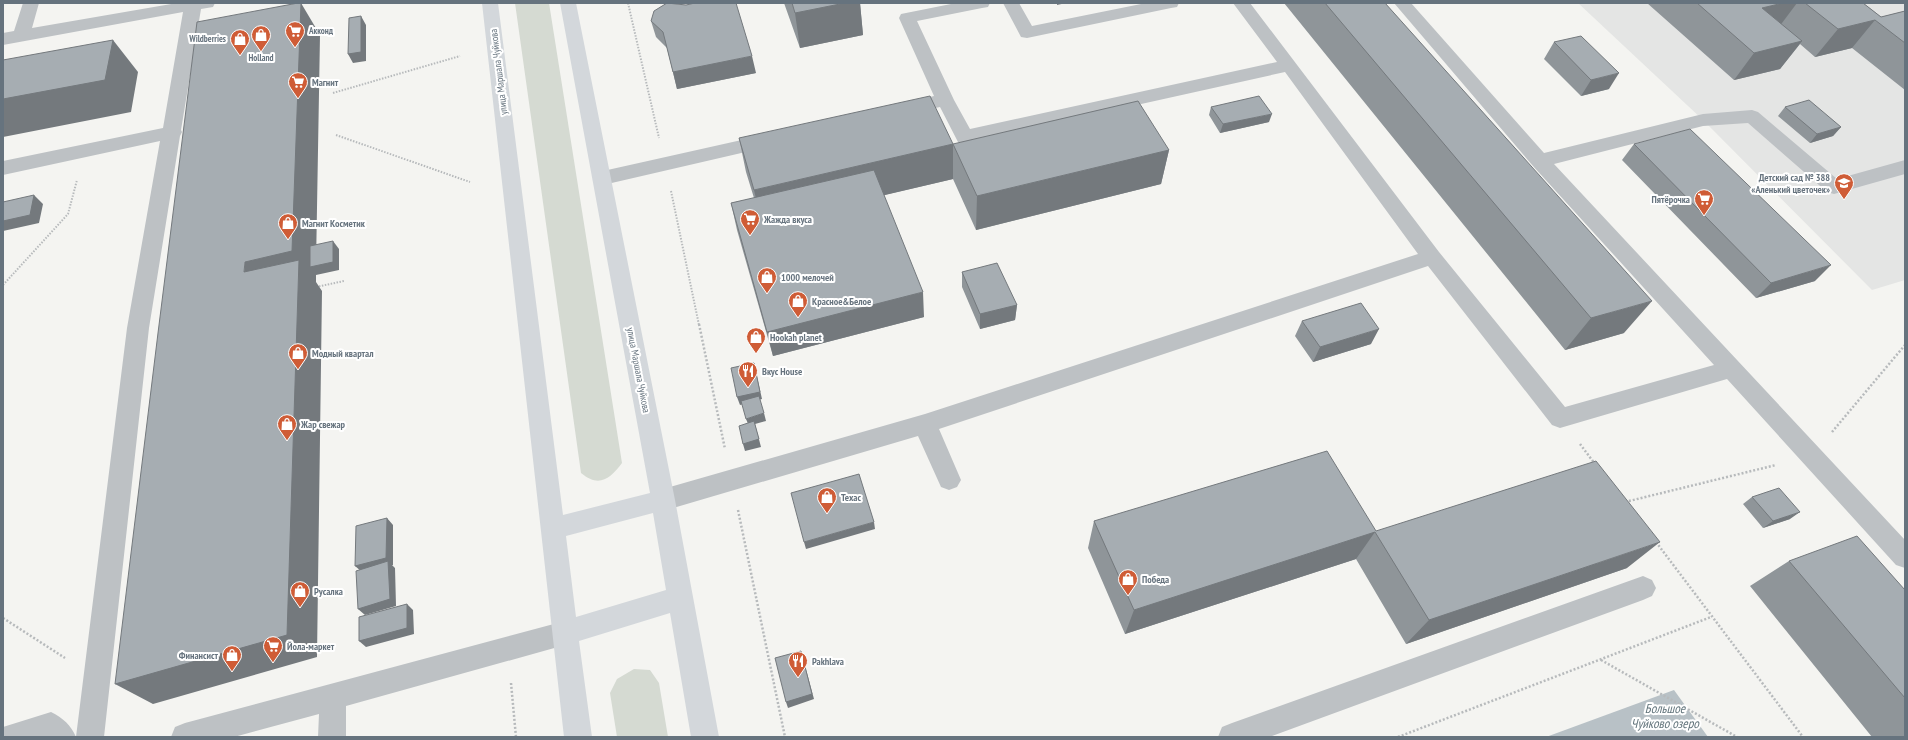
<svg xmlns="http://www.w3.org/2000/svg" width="1908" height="740" viewBox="0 0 1908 740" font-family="'PT Sans Narrow',sans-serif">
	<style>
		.built { fill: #e4e5e4 }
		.green { fill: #d5dad2 }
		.water { fill: #b8c1c6 }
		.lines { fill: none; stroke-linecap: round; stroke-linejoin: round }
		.path-far1 { stroke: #b7babc; stroke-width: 2; stroke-dasharray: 1.5 1.5; stroke-linecap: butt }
		.path { stroke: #b7babc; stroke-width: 2.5; stroke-dasharray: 2 2; stroke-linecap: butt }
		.lane { fill: #bdc1c4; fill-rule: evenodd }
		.secondary { fill: #d3d7db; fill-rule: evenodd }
		.wall { fill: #8f9599 }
		.shaded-wall { fill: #74797d }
		.building { fill: #a6adb2; stroke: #74797d }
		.labels { text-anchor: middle; stroke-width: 4; stroke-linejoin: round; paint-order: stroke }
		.far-poi-label { font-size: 9px; font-weight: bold; fill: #66737e; stroke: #fff; text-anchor: start }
		.street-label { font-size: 10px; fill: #66737e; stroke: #fff }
		.poi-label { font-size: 10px; font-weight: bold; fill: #66737e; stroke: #fff; text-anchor: start }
		.near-water-label { font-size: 13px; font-style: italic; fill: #62747b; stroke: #fff }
	</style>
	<rect width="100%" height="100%" fill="#f4f4f1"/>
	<!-- built -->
	<path class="built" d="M1578,3h327v277l-33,10 -169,-170z"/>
	<!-- green -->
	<path class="green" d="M515,3h34l73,460c-12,16 -23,25 -41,10z
		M634,669l16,1 9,13 9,54h-51l-7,-44 7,-14z"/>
	<!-- water -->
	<path class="water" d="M1674,690l34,47h-162z"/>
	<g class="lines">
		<!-- path-far1 -->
		<path class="path-far1" d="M628,3l31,135
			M333,93l127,-37
			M336,135l134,47
			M671,191l28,134
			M3,285l65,-71 9,-34
			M316,287l28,-6"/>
		<!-- path -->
		<path class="path" d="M699,324l26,125
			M1832,432l73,-87
			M1580,444l15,20
			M1625,502l151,-37
			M738,510l47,227
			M1656,542l147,195
			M3,618l62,40
			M1601,660l136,77
			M511,683l5,54
			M1398,737l313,-120"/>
		<!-- lane -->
		<path class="lane" d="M23,3h16l-7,25 145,-25h38l-2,4 -12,2 -20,121 1,2 -2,4 -31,192 -45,409h-28l51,-409 33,-187 -157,34v-14l160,-33 20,-116 -180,33v-12l11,-2z
			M956,3h34l-2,4 -6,1 -65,13 37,79 16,29 307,-67 -44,-59h17l189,249 126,155 149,-42 -181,-199 -139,-163h17l133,150 159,-39 49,-4 6,2 79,67 68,-19v14l-71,20 -7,-2 -79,-69 -45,3 -149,38 351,376v28l-9,-3 -169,-186 -167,49 -8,-3 -124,-159 -489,163 22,51 -4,7 -8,3 -8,-3 -23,-51 -255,75 -8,-3 -4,-8 4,-8 8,-3 262,-75 493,-160 -133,-182 -320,71 -7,-1 -18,-35 -36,8 -6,-2 -3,-4 3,-4 36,-9 -35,-78 2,-4z
			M1003,3h16l13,23 114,-23h33l-2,4 -6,1 -144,30 -6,-1z
			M769,134l7,1 2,5 -2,5 -173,40 -7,-2 -3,-5 3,-5 7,-2z
			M1643,576l9,4 4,8 -4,8 -9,4 -374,137h-51l4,-10 10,-4z
			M565,621l9,3 4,9 -4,9 -9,3 -219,61v31h-28l1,-23 -85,23h-63l4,-10 10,-4z
			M51,712c12,6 20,13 25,25h-73v-10z"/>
		<!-- secondary -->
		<path class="secondary" d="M482,3h16l65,512 87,-22 -90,-490h16l99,497 44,237h-28l-21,-124 -91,28 13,96h-28zM653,513l13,77 -90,27 -10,-81z"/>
	</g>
	<!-- wall -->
	<path class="wall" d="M784,3h78h-2l3,32 -63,13z
		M1284,3h101l239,330 -59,17z
		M1647,3h216l18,14 24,-6v79l-53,-42 -37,9 -15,-13 -20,25 -46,11z
		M651,21l105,52 -79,16 -10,-41 -11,-11z
		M1554,42l55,47 -28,7 -37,-37z
		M1211,107l58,15 -49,11 -11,-18z
		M1785,107l56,20 -8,9 -23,7 -32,-27z
		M739,138l214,6 216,6 -8,34 -185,46 -23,-51 -69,16 40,122 -151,39 -36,-126 -6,-27 23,-5 -8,-26z
		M1634,144l181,137 -59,17 -134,-138z
		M962,272l55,33 -2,15 -35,9 -18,-42z
		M1302,321l69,23 -58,18 -18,-26z
		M1752,497l38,22 -27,9 -20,-24z
		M1094,521l282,10 251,37 -221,76 -50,-85 -231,75 -37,-86z
		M1789,561l116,29v147h-33l-122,-151z"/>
	<!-- shaded-wall -->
	<path class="shaded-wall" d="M301,3l19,32 -4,230 17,-24 6,8v21l-23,5v7l6,9 -5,366 -164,47 -38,-20 129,-412 1,-10z
		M845,3h17h-2l3,32 -63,13 -5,-35z
		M1057,3h9l-9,2z
		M1783,3h14l-18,24 -17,-19z
		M361,16l5,9v36l-13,2 -5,-9z
		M1875,20l-23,28 -37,9 23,-28z
		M113,40l25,32 -7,40 -128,25v-38z
		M1802,41l-22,28 -46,11 20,-27z
		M752,56l4,17 -79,16 -4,-17z
		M1619,73l-10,16 -28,7 10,-16z
		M1272,114l-3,8 -49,11 3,-9z
		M1841,127l-8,9 -23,7 7,-9z
		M953,144v35l-191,45 -8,-34z
		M1169,150l-8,34 -185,46 1,-34z
		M34,195l9,9 -4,19 -36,8v-10z
		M1831,265l-16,16 -59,17 15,-15z
		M923,292l1,25 -151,39 -6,-24z
		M1652,301l-28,32 -59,17 26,-32z
		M1017,305l-2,15 -35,9v-15z
		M1379,329l-8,15 -58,18 7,-15z
		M754,363l8,36 -22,6 -3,-8z
		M764,413l2,8 -11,3 6,23 -16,4 -2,-7 6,-18 -3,-7z
		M1800,512l-10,7 -27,9 10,-7z
		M387,518l6,7v40h-1l3,3 1,38 -31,9 -7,-6 4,-37 -7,-6z
		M874,522l1,7 -69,20 -2,-7z
		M1375,532l-19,27 -231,75 9,-24z
		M1660,542l-33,26 -221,76 23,-24z
		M407,604l6,6 1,24 -48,13 -7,-6z
		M801,651l13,48 -26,9 -2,-6z"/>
	<!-- building -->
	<path class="building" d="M298,3h3l-9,248 -47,11 -1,10 55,-12 -12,375 -172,49 43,-351 39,-311z
		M667,3l19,2 9,-2h41l16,53 -79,16 -10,-40 -12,-11 3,-10z
		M792,3h53l-50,10z
		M1325,3h60l267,298 -61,17z
		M1697,3h86l-21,5 40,33 -48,12z
		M1805,3h58l18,14 24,-6v32l-30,-23 -37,9z
		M361,16v36l-13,2 1,-36z
		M1581,36l38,37 -28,7 -37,-38z
		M113,40l-8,40 -102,19v-39z
		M930,96l23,48 -199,46 -15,-52z
		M1259,96l13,18 -49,10 -12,-17z
		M1809,100l32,27 -24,7 -32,-27z
		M1138,101l31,49 -192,46 -24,-52z
		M1690,129l141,136 -60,18 -137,-139z
		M874,170l49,122 -156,40 -36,-129z
		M34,195l-4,20 -27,6v-19z
		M333,241v21l-23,5v-21z
		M997,263l20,42 -37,9 -18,-42z
		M1361,303l18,26 -59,18 -18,-26z
		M754,363l6,29 -23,5 -6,-29z
		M759,396l5,17 -18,6 -5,-18z
		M754,421l5,18 -16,5 -4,-18z
		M1327,451l49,80 220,-70 64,81 -231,78 -54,-88 -241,78 -40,-89z
		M859,474l15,48 -70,20 -13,-49z
		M1779,488l21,24 -27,9 -21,-24z
		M387,518l-1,40 -31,8 1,-40z
		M1857,536l48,54v108l-116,-137z
		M388,561l2,38 -32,10 -2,-38z
		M407,604v24l-48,13v-24z
		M801,651l11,43 -26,8 -11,-44z"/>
	<!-- icons -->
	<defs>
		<g id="supermarket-pin" transform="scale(1)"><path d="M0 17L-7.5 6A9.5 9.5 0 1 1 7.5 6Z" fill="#cf5c36" stroke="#fff"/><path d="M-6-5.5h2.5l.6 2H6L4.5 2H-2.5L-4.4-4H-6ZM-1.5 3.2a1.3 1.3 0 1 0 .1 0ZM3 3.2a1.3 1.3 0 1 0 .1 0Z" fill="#fff"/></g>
		<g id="shop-pin" transform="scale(1)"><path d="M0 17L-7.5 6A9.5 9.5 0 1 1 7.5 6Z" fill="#cf5c36" stroke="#fff"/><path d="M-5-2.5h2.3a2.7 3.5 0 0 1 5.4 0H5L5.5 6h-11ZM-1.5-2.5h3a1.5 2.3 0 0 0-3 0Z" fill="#fff"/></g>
		<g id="school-pin" transform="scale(1)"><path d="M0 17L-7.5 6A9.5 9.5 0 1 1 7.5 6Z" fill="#cf5c36" stroke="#fff"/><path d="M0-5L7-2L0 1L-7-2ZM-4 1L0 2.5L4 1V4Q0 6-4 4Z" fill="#fff"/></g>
		<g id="restaurant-pin" transform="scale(1)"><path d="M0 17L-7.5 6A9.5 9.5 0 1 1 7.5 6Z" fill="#cf5c36" stroke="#fff"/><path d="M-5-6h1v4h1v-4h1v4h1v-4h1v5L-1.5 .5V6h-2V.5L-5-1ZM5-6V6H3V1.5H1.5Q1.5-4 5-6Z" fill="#fff"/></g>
	</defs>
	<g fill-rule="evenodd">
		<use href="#supermarket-pin" x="295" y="31"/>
		<use href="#shop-pin" x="261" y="35"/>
		<use href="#shop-pin" x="240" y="39"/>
		<use href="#supermarket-pin" x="298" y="82"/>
		<use href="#school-pin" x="1844" y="183"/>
		<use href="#supermarket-pin" x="1704" y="199"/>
		<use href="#supermarket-pin" x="750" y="219"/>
		<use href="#shop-pin" x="288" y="223"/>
		<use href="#shop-pin" x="767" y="277"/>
		<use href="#shop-pin" x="798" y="301"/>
		<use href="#shop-pin" x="756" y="337"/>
		<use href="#shop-pin" x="298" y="353"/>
		<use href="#restaurant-pin" x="748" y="371"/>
		<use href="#shop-pin" x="287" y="424"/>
		<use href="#shop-pin" x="827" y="497"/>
		<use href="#shop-pin" x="1128" y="579"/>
		<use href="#shop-pin" x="300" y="591"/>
		<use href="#supermarket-pin" x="273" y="646"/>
		<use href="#shop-pin" x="232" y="655"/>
		<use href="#restaurant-pin" x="798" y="661"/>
	</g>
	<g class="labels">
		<!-- far-poi labels -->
		<g class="far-poi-label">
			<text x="309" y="34">Акконд</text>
			<text x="226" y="42" text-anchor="end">Wildberries</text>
			<text x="261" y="61" text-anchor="middle">Holland</text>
		</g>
		<!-- street labels -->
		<g class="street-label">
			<text transform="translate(498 72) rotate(-97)" y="4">улица Маршала Чуйкова</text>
			<text transform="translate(639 370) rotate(79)" y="4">улица Маршала Чуйкова</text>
		</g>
		<!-- poi labels -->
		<g class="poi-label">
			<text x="312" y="86">Магнит</text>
			<text x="1830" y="181" text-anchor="end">Детский сад № 388<tspan x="1830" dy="12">«Аленький цветочек»</tspan></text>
			<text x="1690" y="203" text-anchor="end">Пятёрочка</text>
			<text x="764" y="223">Жажда вкуса</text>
			<text x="302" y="227">Магнит Косметик</text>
			<text x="781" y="281">1000 мелочей</text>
			<text x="812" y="305">Красное&amp;Белое</text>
			<text x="770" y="341">Hookah planet</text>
			<text x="312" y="357">Модный квартал</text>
			<text x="762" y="375">Вкус House</text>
			<text x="301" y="428">Жар свежар</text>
			<text x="841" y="501">Техас</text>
			<text x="1142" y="583">Победа</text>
			<text x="314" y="595">Русалка</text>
			<text x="287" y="650">Йола-маркет</text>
			<text x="218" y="659" text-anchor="end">Финансист</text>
			<text x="812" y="665">Pakhlava</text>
		</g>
		<!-- near-water labels -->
		<g class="near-water-label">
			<text x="1665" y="713">Большое<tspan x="1665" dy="15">Чуйково озеро</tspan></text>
		</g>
	</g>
	<!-- border -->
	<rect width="1908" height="740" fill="none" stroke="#66737e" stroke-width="8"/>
</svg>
